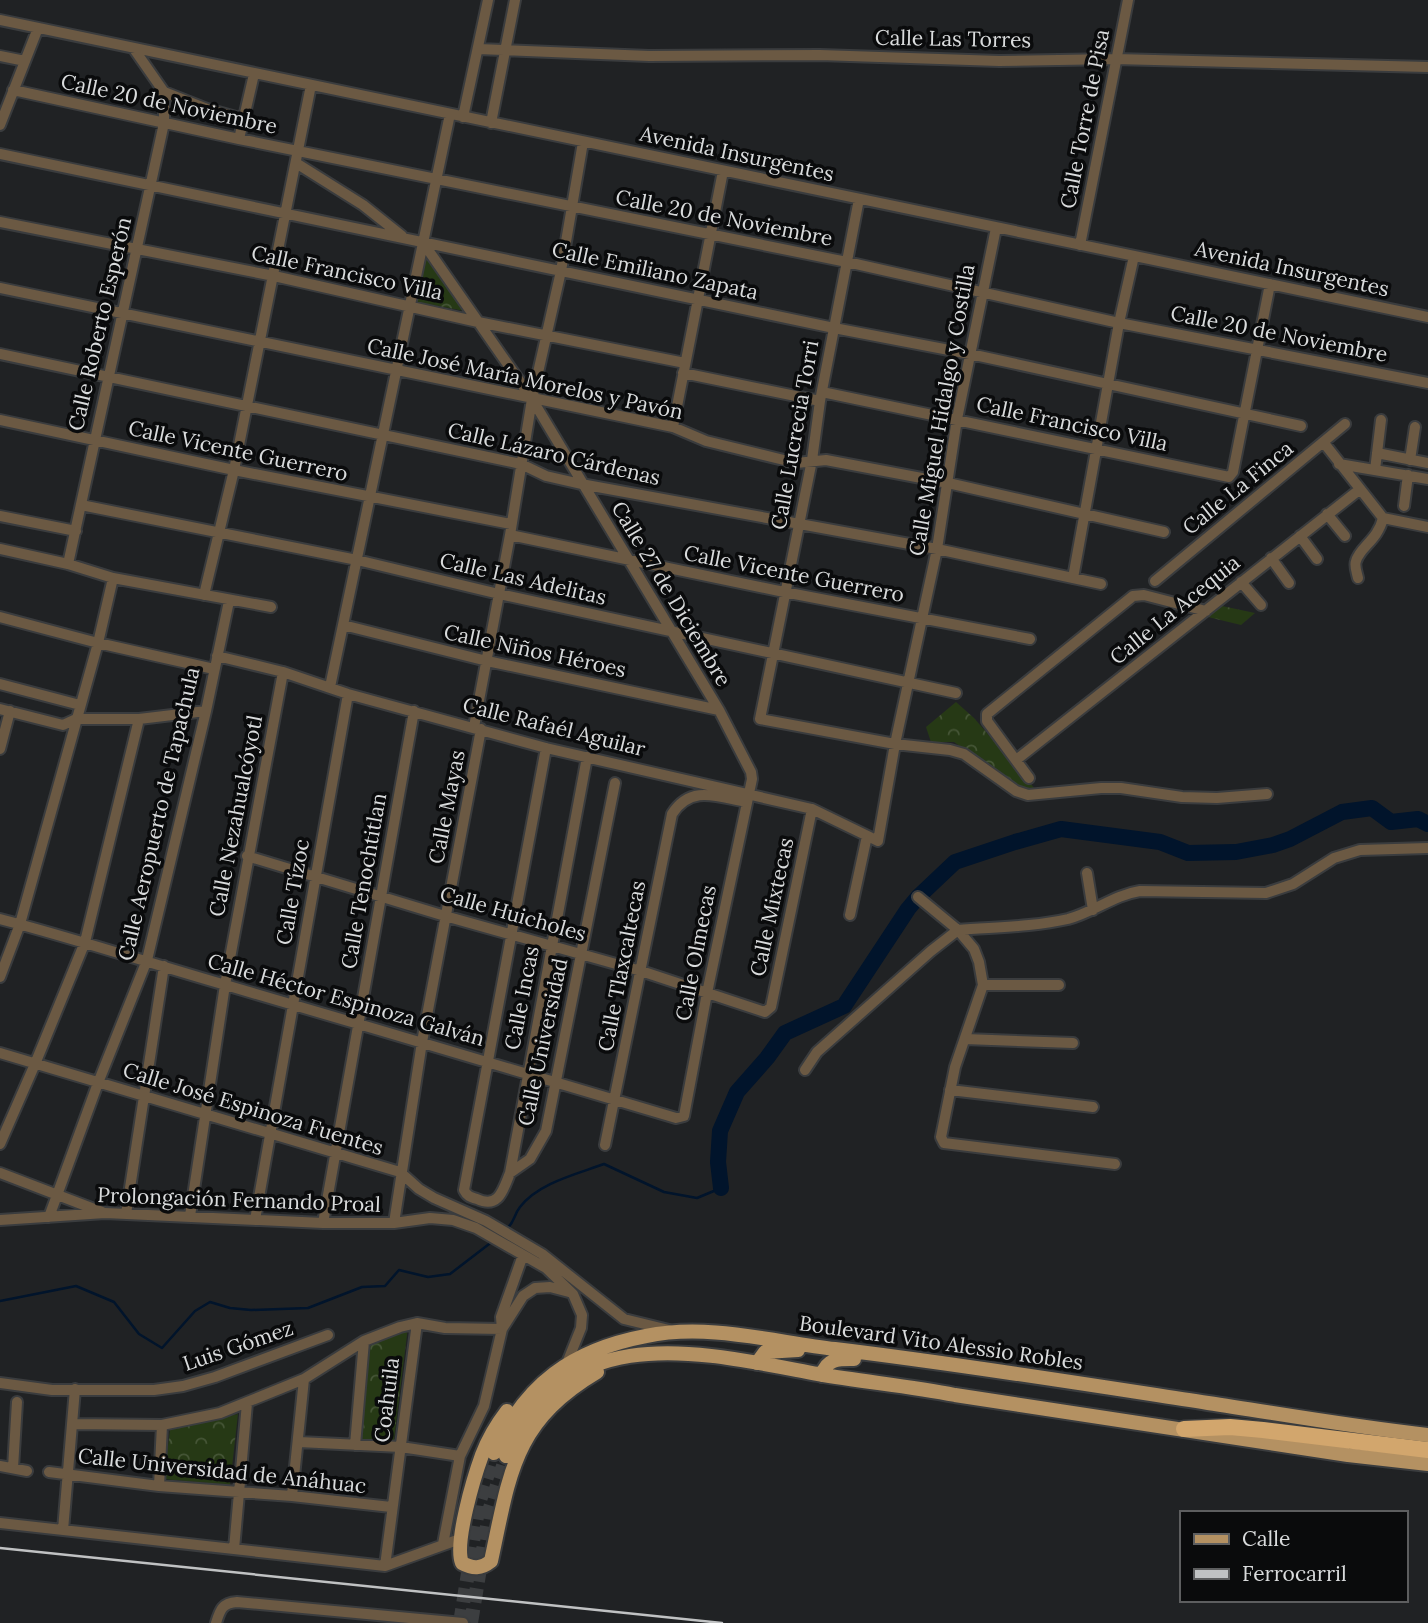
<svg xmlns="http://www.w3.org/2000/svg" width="1428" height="1623" viewBox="0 0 1428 1623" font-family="Lora,serif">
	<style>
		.forest { fill: url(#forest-crowns) }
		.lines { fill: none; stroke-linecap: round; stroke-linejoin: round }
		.stream { stroke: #01142b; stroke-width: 2.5 }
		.river { stroke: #01142b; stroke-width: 16 }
		.major-tunnel { stroke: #3c3e40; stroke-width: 14; stroke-dasharray: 14 7; stroke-linecap: butt }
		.minor-casing { stroke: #3a3c3e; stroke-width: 14 }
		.major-casing { stroke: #3a3c3e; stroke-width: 18 }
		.highway-casing { stroke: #3a3c3e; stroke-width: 19 }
		.minor { stroke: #6b5943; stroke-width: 10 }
		.major { stroke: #b49162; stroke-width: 14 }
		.highway { stroke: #d2a66d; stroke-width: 16 }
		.rail { stroke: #c0c2c3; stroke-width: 2.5 }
		.labels { text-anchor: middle; stroke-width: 7; stroke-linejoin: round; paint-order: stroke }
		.street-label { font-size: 21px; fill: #d9dbdc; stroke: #0a0b0c }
	</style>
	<defs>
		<pattern id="forest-crowns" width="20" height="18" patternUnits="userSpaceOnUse" patternTransform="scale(1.75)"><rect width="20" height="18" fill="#263915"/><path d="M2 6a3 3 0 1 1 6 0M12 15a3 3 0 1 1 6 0" fill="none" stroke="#455536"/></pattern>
	</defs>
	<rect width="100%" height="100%" fill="#202224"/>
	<!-- forest -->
	<path class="forest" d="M426,254l39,57 -49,-9z
		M1222,606l33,7 -14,12 -33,-8z
		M956,702l18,16 62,72 -8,3 -74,-51h-23l-5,-15z
		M408,1327l-14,113 -33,2 9,-100z
		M238,1414l-8,71 -66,-6 6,-49z"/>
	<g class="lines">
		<!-- stream -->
		<path class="stream" d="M506,1230c10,-10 7,-14 14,-23 18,-24 57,-33 84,-43l60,28 33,6 24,-10
			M0,1301l76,-15 38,16 25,32 23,14 33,-37 15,-9 20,6 21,2 57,-2 54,-21 23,-1 14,-16 29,7 22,-3 43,-33"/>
		<!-- river -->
		<path class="river" d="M721,1188l-3,-26 2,-31 17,-39 30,-34 18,-25 59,-27 64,-97 10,-12 37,-35 60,-20 46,-13 99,13 28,11 48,-1 37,-7 17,-6 52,-27 30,-4 19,14 27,-3 10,5"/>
		<!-- major-tunnel -->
		<path class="major-tunnel" d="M460,1623l19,-119 15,-51
			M471,1623l19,-115 16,-52"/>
		<!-- minor casing -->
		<g class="minor-casing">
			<path id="minor" d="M0,20l1428,297
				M134,49l30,43 43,17 36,10
				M478,49l171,7 171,-1 179,6 116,-2 313,8
				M0,56l25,5
				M13,90l226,49 608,123 272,61 309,60
				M463,117l25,-117
				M491,123l24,-123
				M0,125l38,-97
				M239,139l15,-65
				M0,154l834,174 136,26 331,72
				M296,163l67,42 39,31
				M859,199l-39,202 -8,59 -52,259 135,25 55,6 14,4 52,37 12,4 73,-7h20l61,9 35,1 50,-4
				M0,222l274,54 204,46 207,41
				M1080,245l48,-245
				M0,288l673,139 33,14 90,22 30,-3 122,23 216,49
				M0,354l521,110 25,12 35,8 356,65 164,35
				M683,373l137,28
				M822,392l407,85 4,-5 37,-188
				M0,420l234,50 277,54
				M673,427l50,-256
				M1324,443l59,75 45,9
				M1377,453l51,10
				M1410,460l5,-33
				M1339,464l89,15
				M1375,470l6,-50
				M81,505l276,55 142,34 457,99
				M1404,506l4,-31
				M1327,514l18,22
				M0,516l76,15
				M510,535l274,57 246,47
				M1300,536l17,23
				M0,549l68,15 45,14 158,29
				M1271,558l18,25
				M68,564l96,-441v-31
				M1073,578l46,-255 15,-67
				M1358,578c-1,-5 -4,-12 -2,-17 4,-14 22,-21 27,-43
				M1155,581l190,-157
				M1241,582l20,23
				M204,595l30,-125 77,-385
				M0,617l98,26 116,26
				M343,625l144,36 232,49
				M217,656l66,16 65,22 198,54 266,61 66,32 17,-97 42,-195 20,-130 39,-191
				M0,684l80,21
				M330,687l120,-573
				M0,709l63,16 13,-6h63l67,-8
				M474,727l36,-192 22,-136 29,-128 22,-129
				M546,748l-82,442c3,6 6,7 13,9 22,10 26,-9 33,-26l77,-416
				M0,749l10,-38
				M1016,760l343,-270
				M1029,778l-42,-57v-7l146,-118 11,-1 62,16
				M247,856l198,60 196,55 124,41 6,-5 41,-198
				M1087,873l6,37
				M918,897l40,33 16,19 5,13 4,23 -28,82 -14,70 3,6 171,21
				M850,915l17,-79
				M0,919c77,20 152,45 229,67 149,44 298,87 447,132l8,-2 23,-123 45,-214 -1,-7 -32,-62 -187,-311 -108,-155
				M958,930c36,-3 75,-3 110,-11 26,-7 46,-24 72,-28l126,2 27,-9 41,-26 26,-8 68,-2
				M0,977l20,-53 78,-281 15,-65
				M983,985h76
				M965,1039l108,4
				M0,1053l400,119 19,17 15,9 52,23 56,33 82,65 45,11
				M805,1070l12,-18 114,-101 27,-21
				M950,1090l143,17
				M0,1144l35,-80 50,-122 54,-223
				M605,1145l67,-331c19,-30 46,-17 75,-12
				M0,1173l102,39
				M510,1173l20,-14 16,-28 69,-348
				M126,1214l38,-248
				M190,1216l35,-231 58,-313
				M49,1217l49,-134 49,-123 59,-249 23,-110
				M0,1220l105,-7 218,10h71l36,-5 23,2 23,8 70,40 27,26 9,21 -1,13 -14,35
				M255,1220l93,-526
				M323,1223l91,-512
				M394,1223l28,-181 59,-313
				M502,1329l-1,-12 22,-62
				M0,1383l52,7h102l29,-4 32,-9 113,-42
				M73,1424l89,1 58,-12 84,-34 60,-38 36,-14 17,-4 28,5 57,1
				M299,1442l102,5 59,9
				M355,1445l9,-104
				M0,1466l27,5
				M13,1468l4,-66
				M49,1472l110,14 133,10 99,11
				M159,1486l3,-61
				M292,1496l12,-117
				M0,1523l385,43 75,-27
				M63,1530l12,-141
				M443,1544l17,-88 24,-50 18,-77 21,-33 12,-8 15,-1 19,5
				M234,1549l13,-146
				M385,1566l32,-243
				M216,1623c4,-13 6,-20 21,-21l226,21"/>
		</g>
		<!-- major casing -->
		<g class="major-casing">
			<path id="major" d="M757,1363l8,-11 33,-2
				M822,1375c5,-17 17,-16 32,-16
				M507,1411c-10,13 -19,28 -25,44 -8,22 -28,88 -20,108 11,6 19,6 29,-2 19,-88 22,-139 106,-189
				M494,1453c31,-69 78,-103 152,-117 62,-13 128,6 189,13 125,15 249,35 373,54 73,11 146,24 220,32
				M506,1456c61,-139 193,-104 312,-82 46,8 92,12 137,21l393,60 80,9"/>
		</g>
		<!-- highway casing -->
		<g class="highway-casing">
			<path id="highway" d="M1184,1429l46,-2 33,3 165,20"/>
		</g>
		<!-- minor -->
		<use href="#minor" class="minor"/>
		<!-- major -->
		<use href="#major" class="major"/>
		<!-- highway -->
		<use href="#highway" class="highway"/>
		<!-- rail -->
		<path class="rail" d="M0,1548l722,75"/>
	</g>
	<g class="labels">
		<!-- street labels -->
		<g class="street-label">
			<text transform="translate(953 39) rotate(1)" y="7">Calle Las Torres</text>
			<text transform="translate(169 104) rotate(12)" y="7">Calle 20 de Noviembre</text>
			<text transform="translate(1085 119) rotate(-79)" y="7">Calle Torre de Pisa</text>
			<text transform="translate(737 154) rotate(12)" y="7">Avenida Insurgentes</text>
			<text transform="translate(724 218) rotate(11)" y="7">Calle 20 de Noviembre</text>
			<text transform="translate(1292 269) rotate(12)" y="7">Avenida Insurgentes</text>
			<text transform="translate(655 271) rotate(12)" y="7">Calle Emiliano Zapata</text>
			<text transform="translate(347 273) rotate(12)" y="7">Calle Francisco Villa</text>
			<text transform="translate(100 324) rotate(-77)" y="7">Calle Roberto Esperón</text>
			<text transform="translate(1279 334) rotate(11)" y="7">Calle 20 de Noviembre</text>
			<text transform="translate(525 379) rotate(12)" y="7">Calle José María Morelos y Pavón</text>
			<text transform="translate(942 410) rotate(-80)" y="7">Calle Miguel Hidalgo y Costilla</text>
			<text transform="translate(1072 424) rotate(12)" y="7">Calle Francisco Villa</text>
			<text transform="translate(795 435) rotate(-80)" y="7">Calle Lucrecia Torri</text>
			<text transform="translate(238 451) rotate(12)" y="7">Calle Vicente Guerrero</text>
			<text transform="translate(554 454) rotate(13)" y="7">Calle Lázaro Cárdenas</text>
			<text transform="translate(1238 488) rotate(-39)" y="7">Calle La Finca</text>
			<text transform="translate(794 574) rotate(11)" y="7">Calle Vicente Guerrero</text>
			<text transform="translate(523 579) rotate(13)" y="7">Calle Las Adelitas</text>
			<text transform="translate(671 594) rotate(59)" y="7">Calle 27 de Diciembre</text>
			<text transform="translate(1175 610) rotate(-39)" y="7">Calle La Acequia</text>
			<text transform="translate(535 651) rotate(12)" y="7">Calle Niños Héroes</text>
			<text transform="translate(554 727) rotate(14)" y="7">Calle Rafaél Aguilar</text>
			<text transform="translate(447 807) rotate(-79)" y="7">Calle Mayas</text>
			<text transform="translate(159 814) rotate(-77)" y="7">Calle Aeropuerto de Tapachula</text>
			<text transform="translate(236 816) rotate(-79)" y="7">Calle Nezahualcóyotl</text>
			<text transform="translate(364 881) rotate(-80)" y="7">Calle Tenochtitlan</text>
			<text transform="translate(293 892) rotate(-80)" y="7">Calle Tízoc</text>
			<text transform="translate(772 907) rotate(-78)" y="7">Calle Mixtecas</text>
			<text transform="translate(513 914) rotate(16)" y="7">Calle Huicholes</text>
			<text transform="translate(696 953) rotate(-79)" y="7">Calle Olmecas</text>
			<text transform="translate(622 966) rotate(-79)" y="7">Calle Tlaxcaltecas</text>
			<text transform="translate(522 998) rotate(-79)" y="7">Calle Incas</text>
			<text transform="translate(346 1000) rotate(16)" y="7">Calle Héctor Espinoza Galván</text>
			<text transform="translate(543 1042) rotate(-78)" y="7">Calle Universidad</text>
			<text transform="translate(253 1109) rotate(17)" y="7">Calle José Espinoza Fuentes</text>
			<text transform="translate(239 1200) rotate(2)" y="7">Prolongación Fernando Proal</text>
			<text transform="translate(941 1343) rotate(8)" y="7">Boulevard Vito Alessio Robles</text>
			<text transform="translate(238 1346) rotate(-19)" y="7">Luis Gómez</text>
			<text transform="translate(387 1400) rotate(-83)" y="7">Coahuila</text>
			<text transform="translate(222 1471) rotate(6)" y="7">Calle Universidad de Anáhuac</text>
		</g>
	</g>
	<!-- legend -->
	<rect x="1180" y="1511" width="228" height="91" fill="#0a0b0c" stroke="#5d5e5f" stroke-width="2"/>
	<rect x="1194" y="1534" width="35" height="10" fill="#b49162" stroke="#5d5e5f" stroke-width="2"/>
	<text x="1242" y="1546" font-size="21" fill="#d9dbdc">Calle</text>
	<rect x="1194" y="1569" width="35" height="10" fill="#c0c2c3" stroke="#5d5e5f" stroke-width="2"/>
	<text x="1242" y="1581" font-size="21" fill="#d9dbdc">Ferrocarril</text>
</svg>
